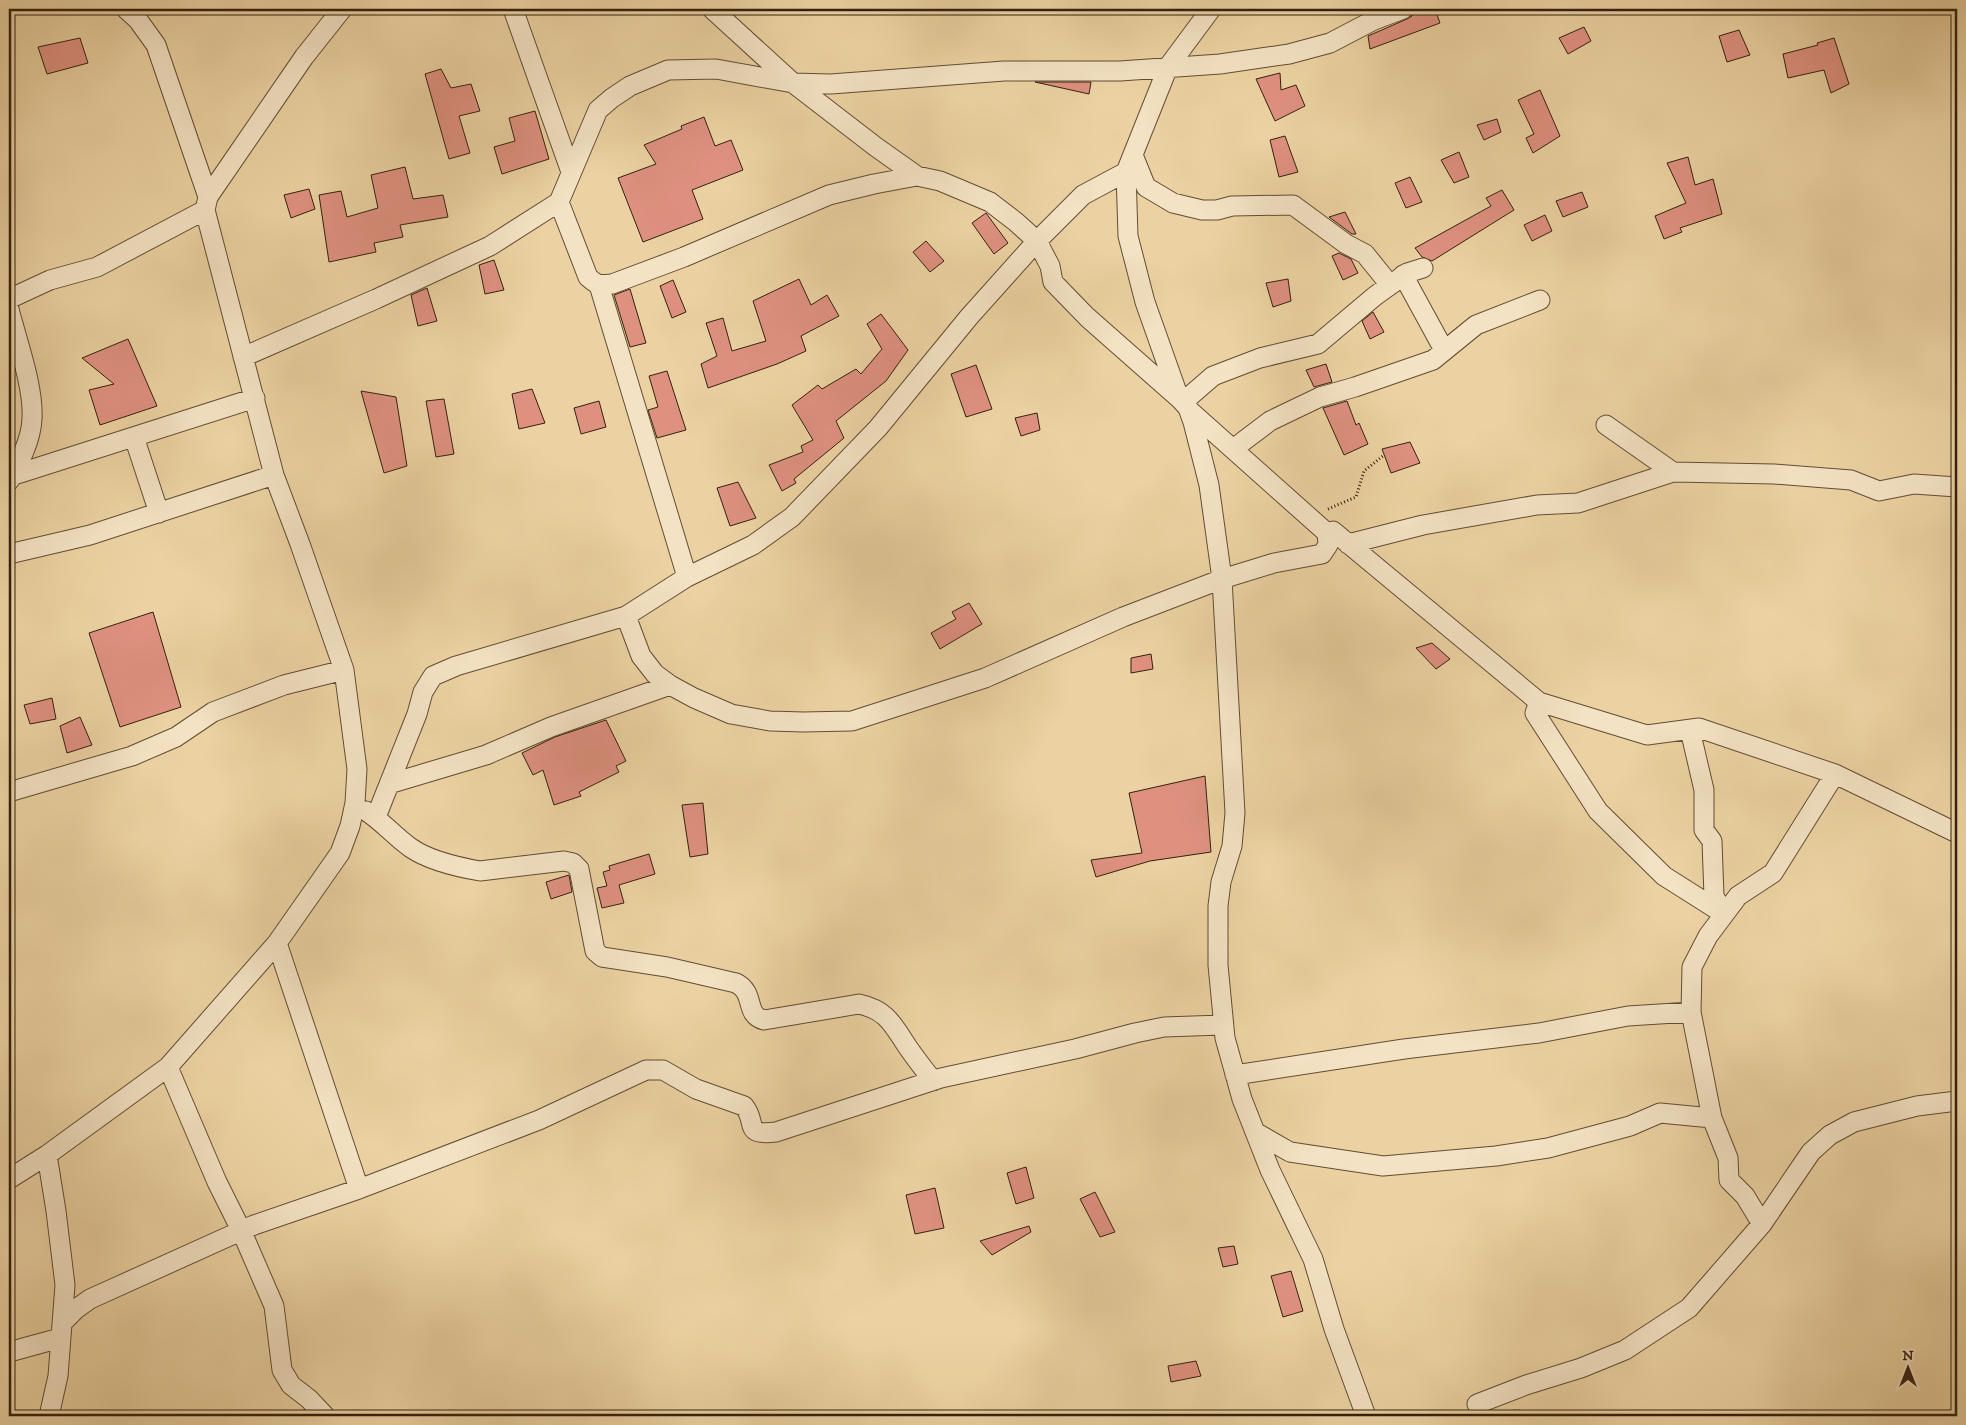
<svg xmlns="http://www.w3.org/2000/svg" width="1966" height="1425" viewBox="0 0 1966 1425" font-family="'IM FELL DW Pica',serif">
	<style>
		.building { fill: #df9180; stroke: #332110 }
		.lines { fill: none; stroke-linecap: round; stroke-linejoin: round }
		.minor-casing { stroke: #614d34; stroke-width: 21 }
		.path { stroke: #332110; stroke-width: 3; stroke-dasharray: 1 2.5; stroke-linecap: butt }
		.minor { stroke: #f3e2c3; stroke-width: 19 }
	</style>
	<rect width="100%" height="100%" fill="#ecd2a2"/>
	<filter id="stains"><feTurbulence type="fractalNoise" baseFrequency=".004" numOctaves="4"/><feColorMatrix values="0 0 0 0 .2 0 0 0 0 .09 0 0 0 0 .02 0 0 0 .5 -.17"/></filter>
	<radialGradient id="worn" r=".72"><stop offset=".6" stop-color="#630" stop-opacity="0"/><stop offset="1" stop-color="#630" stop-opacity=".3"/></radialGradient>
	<!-- building -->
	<path class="building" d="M1414,9h21l5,14 -70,26 -2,-13 39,-17 5,-3z
		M1584,27l7,14 -23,13 -9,-16z
		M1739,30l11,25 -23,7 -8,-26z
		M80,38l8,25 -41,11 -9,-27z
		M1834,38l15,46 -18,9 -7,-23 -36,8 -5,-24 35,-9 -1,-2z
		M441,69l10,19 20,-4 9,27 -21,5 11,37 -21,6 -24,-85z
		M1280,73l1,17 15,-5 9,21 -30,15 -19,-42z
		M1035,82h56l-2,12z
		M1540,90l20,46 -27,17 -7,-15 8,-4 -16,-34z
		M535,111l14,48 -47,15 -8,-27 21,-6 -6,-23z
		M704,117l11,29 16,-6 12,30 -51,20 11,29 -60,23 -25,-64 38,-14 -12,-19 38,-16 -1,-3z
		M1497,119l4,13 -17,8 -7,-15z
		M1285,136l13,36 -19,5 -9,-37z
		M1459,152l10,25 -15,6 -13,-23z
		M1688,157l7,28 18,-6 9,35 -42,14 2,4 -18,7 -9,-23 31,-13 -19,-40z
		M405,167l8,32 30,-4 5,22 -48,8 3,12 -29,6 2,9 -47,10 -10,-67 22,-4 6,26 31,-9 -7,-33z
		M1410,177l12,25 -16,6 -11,-25z
		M309,189l6,20 -24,9 -7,-23z
		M1502,190l12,20 -82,51 -10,-4 -7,-9 76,-42 -5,-8z
		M1582,192l6,15 -25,10 -7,-16z
		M1345,212l11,22h-4l-23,-17z
		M986,213l22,30 -14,11 -22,-31z
		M1545,215l7,16 -20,10 -8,-16z
		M926,241l18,20 -14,11 -17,-20z
		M1339,253l12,6 7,14 -15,7 -11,-24z
		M494,260l10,30 -19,4 -6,-29z
		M799,279l12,26 16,-10 12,21 -38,20 5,15 -29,13 -69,24 -7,-24 16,-8 -11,-33 17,-5 9,33 34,-10 -13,-40z
		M1288,279l3,22 -18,6 -7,-24z
		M673,280l13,32 -14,6 -12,-32z
		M427,288l10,33 -19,5 -7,-31z
		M630,289l16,54 -16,4 -16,-52z
		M1373,312l11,20 -14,7 -8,-18z
		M881,314l27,36 -22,31 -50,40 8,17 -50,41 2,4 -14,8 -13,-26 34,-13 -2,-6 12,-6 -21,-35 26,-20 4,4 34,-20 5,5 21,-25 -15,-25z
		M128,339l29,67 -57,19 -11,-35 25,-6 -32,-26z
		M1326,364l6,18 -18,5 -8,-17z
		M976,365l16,44 -26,8 -15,-43z
		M667,371l19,59 -29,8 -9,-28 10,-3 -9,-31z
		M532,389l13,34 -26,6 -7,-35z
		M361,391l35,6 11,69 -23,7z
		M444,399l10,55 -18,3 -10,-56z
		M599,401l7,26 -25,7 -7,-26z
		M1347,401l9,24 3,-2 9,21 -24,11 -21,-47z
		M1037,413l3,17 -19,6 -6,-18z
		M1410,442l10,21 -29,10 -9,-24z
		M738,482l18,36 -26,8 -13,-38z
		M969,603l13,21 -42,25 -9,-16 25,-14 -4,-7z
		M153,612l28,95 -61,20 -31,-94z
		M1432,643l18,16 -14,10 -20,-21z
		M1151,654l2,15 -22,4v-15z
		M52,698l4,21 -26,5 -6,-19z
		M80,717l12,28 -25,8 -7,-27z
		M606,720l20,41 -10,5 3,6 -40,20 2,4 -27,9 -11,-35 -10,5 -11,-22 33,-16z
		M1205,776l6,76 -61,9 -54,16 -5,-17 51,-7 -13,-60z
		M703,803l5,51 -18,3 -8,-52z
		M649,854l6,20 -36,11 5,18 -22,5 -5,-20 10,-2 -4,-14 7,-2 -1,-4z
		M569,875l3,17 -21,7 -5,-17z
		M1026,1167l8,31 -18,6 -9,-31z
		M935,1188l9,40 -29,6 -9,-39z
		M1095,1192l20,40 -15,5 -20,-38z
		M1029,1226l2,6 -39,23 -12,-14z
		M1234,1246l4,18 -15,3 -5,-19z
		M1291,1271l12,40 -20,6 -12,-41z
		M1196,1361l5,15 -30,6 -3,-16z"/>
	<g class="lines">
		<!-- minor casing -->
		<g class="minor-casing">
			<path id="minor" d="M126,9l12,11 18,25 52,152
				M513,9l58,163
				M712,9l81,74 83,64 41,29 23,5 50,21 26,20 21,19 13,25 3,16 34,35 93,82 8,9 5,14 16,63 13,94 13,234 -3,33 -11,36 -3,24v59l7,73 17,61 28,71 43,89 21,70 32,87
				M1133,155l13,32 27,16 29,7h15l15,-4 61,-1 53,39 19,10 25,31
				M1126,172l2,64 17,66 34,96
				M559,202l29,75c10,9 11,8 24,7l72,-27 145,-62 45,-11 43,-8
				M1403,275l41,75
				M599,285l88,292
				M9,299l41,-19 47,-13 108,-57
				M9,309c8,32 25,78 23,110 -1,22 -13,44 -23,62
				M243,357l133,-58 114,-53 69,-44 39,-92 14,-12 18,-12 38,-16 48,-1 77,14 38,1 173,-13h116l100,-7 69,-10 41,-11 44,-23 29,-11
				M1183,402l30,-26 47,-18 58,-14 57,-48 32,-23 16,-5
				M134,437l25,76
				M1233,449l37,-28 50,-24 35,-10 78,-27 43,-35 64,-25
				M1673,472l101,2 77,6 28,11 35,-7 43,3
				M11,476l244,-78
				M1327,533l6,-2 206,171 108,33 52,-7 136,46 122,59
				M1348,544l75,-19 114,-20 41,-2 95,-31 -67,-47
				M9,554l81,-19 184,-60
				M626,616l15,40 14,18 15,11 24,13 37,16 39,7 33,1 49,-1 133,-43 138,-61 99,-38 52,-16 48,-9 6,-9 -1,-12 -138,-123
				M1539,702l-4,11 63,98 66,65 60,38
				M1690,730l14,60v40l8,11 2,55 10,18
				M389,784l97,-29 65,-28 119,-42
				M9,792l123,-36 44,-19 37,-25 71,-27 60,-15
				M366,811c16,10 29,26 45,37 19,13 46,19 69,23l84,-10 9,2 6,6 16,82 7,6 65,10 69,16c20,10 8,32 28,37l95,-16c28,6 34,21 48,42 8,12 17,23 26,35
				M376,817l41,-103 6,-22 10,-16 23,-10 170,-50 61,-39 66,-32 39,-28 86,-89 91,-111 68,-76 46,-46 43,-23 42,-105 43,-58
				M277,943l82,246
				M168,1067l49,115 24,48 33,76 8,64 9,15 18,14 16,17
				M1235,1075l169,-26 135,-16 89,-17 63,-4
				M1255,1132l35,20 93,14 113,-10 52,-8 82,-22 30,-13 52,5
				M47,1155l9,56 9,74 -7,91 -9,40
				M9,1179l38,-24 121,-88 109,-124 63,-90 10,-27 5,-23 2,-34 -13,-99 -44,-126 -26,-69 -69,-265 3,-13 96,-140 38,-48
				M1762,1224l-17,-28 -16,-16 -1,-22 -16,-40 -21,-106 1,-45 16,-31 30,-40 35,-23 62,-99
				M64,1321l12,-12 14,-10 164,-74 105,-36 180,-69 107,-50h17l33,19 48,17c14,17 -2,30 32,26l165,-54 134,-29 60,-16 29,-6 58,-2
				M9,1352l51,-14
				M1477,1404l49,-19 55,-17 44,-18 64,-42 73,-84 49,-72 19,-17 24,-13 63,-16 40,-5"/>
		</g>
		<!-- path -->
		<path class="path" d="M1328,509l28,-12 8,-26 20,-16
			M1515,1411l3,-1 6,6"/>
		<!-- minor -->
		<use href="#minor" class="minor"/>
	</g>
	<!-- margin -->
	<rect width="1966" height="1425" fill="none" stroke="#ecd2a2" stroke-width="30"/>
	<rect x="10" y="10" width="1946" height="1405" fill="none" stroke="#332110" stroke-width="2.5"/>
	<rect x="15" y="15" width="1936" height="1395" fill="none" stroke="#332110"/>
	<!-- north arrow -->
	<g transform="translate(1908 1368)" stroke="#f3e2c3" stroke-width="4" paint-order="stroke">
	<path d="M0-4L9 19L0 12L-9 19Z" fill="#332110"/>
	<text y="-8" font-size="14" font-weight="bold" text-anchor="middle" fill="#332110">N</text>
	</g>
	<rect width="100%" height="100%" filter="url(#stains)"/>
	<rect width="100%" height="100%" fill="url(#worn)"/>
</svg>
